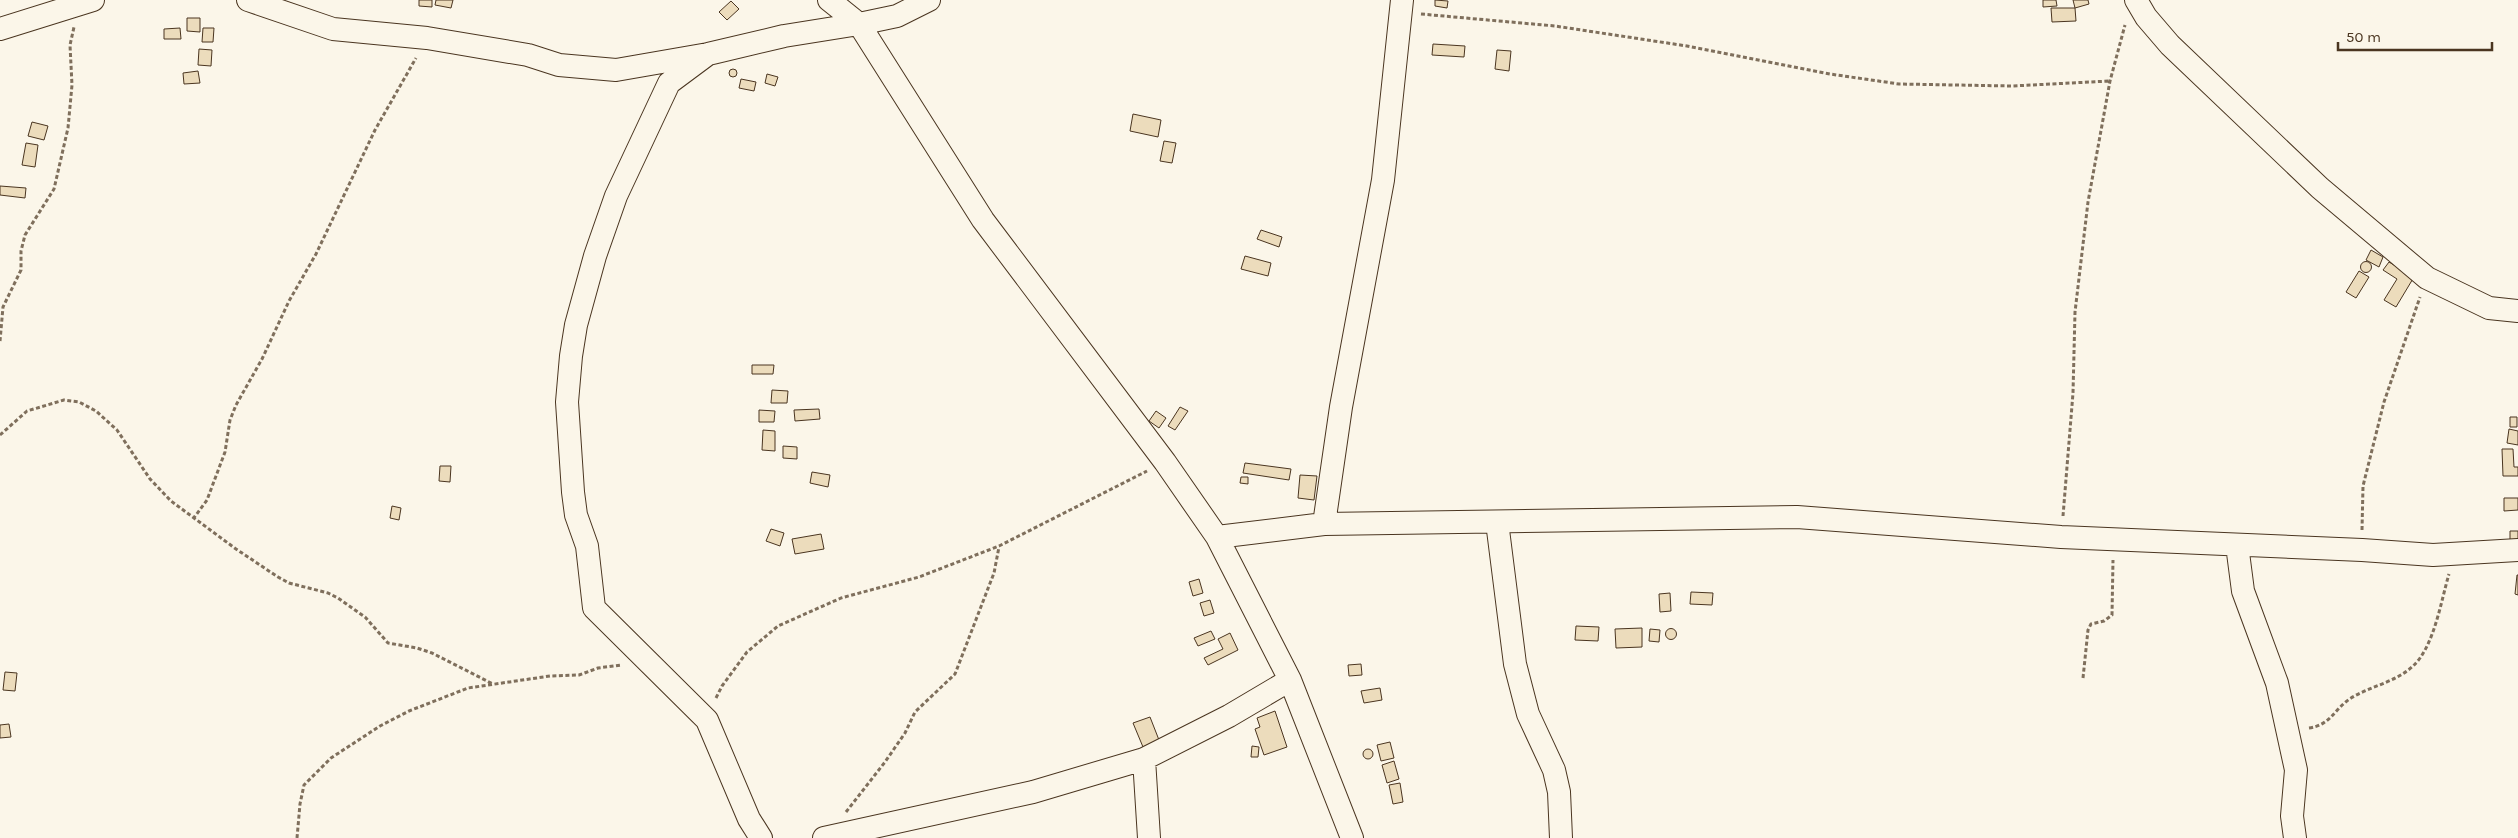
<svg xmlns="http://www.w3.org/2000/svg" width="2518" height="838" viewBox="0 0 2518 838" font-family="Karla,sans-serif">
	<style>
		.building { fill: #ecdcbc; stroke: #4a3520 }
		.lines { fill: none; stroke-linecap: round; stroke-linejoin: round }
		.minor-casing { stroke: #4a3520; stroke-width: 24 }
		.path { stroke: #7f6f5c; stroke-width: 3; stroke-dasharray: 4 2.5; stroke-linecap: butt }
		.minor { stroke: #fbf6e9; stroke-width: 22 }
	</style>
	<rect width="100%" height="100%" fill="#fbf6e9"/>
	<!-- building -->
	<path class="building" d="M419,0h13v7l-13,-1z
		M436,0h17l-2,8 -16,-3z
		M1435,0l13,1 -1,7 -12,-2z
		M2043,0h13l1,6 -14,1z
		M2073,0h15l1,4 -14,4z
		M731,1l8,8 -12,11 -8,-8z
		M2051,8h24l1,13 -24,1z
		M187,18h13v14l-13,-1z
		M180,28l1,11h-17v-10z
		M203,28h11l-1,14h-11z
		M1433,44l32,2 -1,11 -32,-2z
		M199,49l13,1 -1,16 -13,-1z
		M1497,50l14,1 -2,20 -14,-2z
		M729 73a4 4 0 1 1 8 0a4 4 0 1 1-8 0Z
		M198,71l2,12 -16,1 -1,-11z
		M767,74l11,3 -3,9 -10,-3z
		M741,79l15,3 -2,9 -15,-3z
		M1133,114l28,6 -3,17 -28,-6z
		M32,122l16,4 -4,14 -16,-4z
		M1164,141l12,2 -4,20 -12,-2z
		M26,143l12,2 -3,22 -13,-2z
		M0,186l26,2 -1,10 -25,-3z
		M1261,230l21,7 -3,10 -22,-8z
		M2371,250l12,7 -4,10 -13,-7z
		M1245,256l26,7 -3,13 -27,-7z
		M2360.5 267a5.5 5.5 0 1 1 11 0a5.5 5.5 0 1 1-11 0Z
		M2389,262l25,15 -18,30 -12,-7 13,-21 -14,-9z
		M2359,271l10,6 -13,21 -10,-6z
		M752,365h22l-1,9h-21z
		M772,390l16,1 -1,12h-16z
		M1180,407l8,4 -13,19 -7,-4z
		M819,409l1,10 -25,2 -1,-11z
		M759,410l16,1 -1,11h-15z
		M1156,411l10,7 -7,10 -10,-7z
		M2510,417h7v10h-7z
		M2509,429l9,2v14l-11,-2z
		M763,430l12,1v20l-13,-1z
		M783,446l14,1v12l-14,-1z
		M2502,449h11l1,18h4v9h-15z
		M1245,463l46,6 -2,11 -46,-7z
		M440,466h11l-1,16 -11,-1z
		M812,472l18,3 -2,12 -18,-4z
		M1300,475l17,1 -3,24 -16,-2z
		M1241,477h7v7l-8,-1z
		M2504,498h14v12l-14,1z
		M392,506l9,2 -2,12 -9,-2z
		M771,529l13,4 -4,13 -14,-5z
		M2510,531h8v12l-8,-1z
		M821,534l3,15 -29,5 -3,-15z
		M2517,575h1v20l-3,-1z
		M1199,579l4,14 -10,3 -4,-14z
		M1691,592l22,1 -1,12 -22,-1z
		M1670,593l1,18 -11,1 -1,-18z
		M1210,600l4,13 -10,3 -4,-13z
		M1576,626l23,1 -1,14 -23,-1z
		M1642,628v19l-26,1 -1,-19z
		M1665.5 634a5.5 5.5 0 1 1 11 0a5.5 5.5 0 1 1-11 0Z
		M1650,629l10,1 -1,12 -10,-1z
		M1211,631l4,8 -17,7 -4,-8z
		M1230,633l8,17 -30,15 -4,-7 19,-9 -5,-10z
		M1361,664l1,11 -13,1 -1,-11z
		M5,672l12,1 -2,18 -12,-1z
		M1380,688l2,12 -18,3 -3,-12z
		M1275,711l12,36 -23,8 -9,-26 5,-2 -3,-9z
		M1150,717l9,23 -16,7 -10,-24z
		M9,724l2,13 -11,1v-13z
		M1390,742l4,16 -13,3 -4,-16z
		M1252,746l7,1 -1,10h-7z
		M1363 754a5 5 0 1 1 10 0a5 5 0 1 1-10 0Z
		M1394,761l5,18 -12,4 -5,-18z
		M1400,783l3,19 -10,2 -4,-19z"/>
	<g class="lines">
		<!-- minor casing -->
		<g class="minor-casing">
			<path id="minor" d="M248,0l85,29 94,9 101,17 31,10 57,5 92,-16 76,-18 75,-12 38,-8 32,-16
				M829,0l30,24 124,196 182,242 52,75 73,143 62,158
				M2136,0l10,17 24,28 150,143 107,90 62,30 29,3
				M0,29l93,-29
				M708,54l-39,29 -53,113 -21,60 -19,69 -5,31 -4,46 6,90 3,23 11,31 7,62 113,112 42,99 12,19
				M1497,522l18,142 13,50 26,56 5,22 2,46
				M1324,524l17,-117 42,-227 19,-180
				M1217,537l107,-13 473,-7 264,20 301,13 71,5 85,-5
				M2237,545l6,46 34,92 19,87 -4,46 3,22
				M1144,759l5,79
				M824,838l209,-46 111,-33 85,-43 61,-36"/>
		</g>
		<!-- path -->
		<path class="path" d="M1421,14l134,12 132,20 143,28 69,10 113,2 98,-5
			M0,341l3,-34 18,-37v-19l4,-16 29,-46 14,-61 4,-43 -2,-40 4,-18
			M0,435l27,-24 37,-11 15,2 17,9 21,19 33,49 21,22 65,48 42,28 11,6 39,10 10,5 27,19 23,26 29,5 15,5 61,31
			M2063,516l10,-123 2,-81 13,-110 22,-121 15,-56
			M193,519l14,-19 18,-48 5,-32 6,-15 26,-46 27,-58 27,-47 59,-124 41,-72
			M2362,530l1,-44 21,-84 36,-105
			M2083,678l5,-48 3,-6 13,-3 8,-6 1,-55
			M716,698l6,-12 25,-34 31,-26 63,-28 78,-21 80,-31 148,-75
			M2309,728c22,-3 25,-19 42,-30 20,-12 45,-16 62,-32 21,-19 28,-65 36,-92
			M846,812l39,-50 20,-29 10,-21 40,-38 39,-101 5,-26
			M297,838l3,-34 4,-19 27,-27 49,-32 29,-15 59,-23 82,-12 29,-1 19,-7 23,-3"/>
		<!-- minor -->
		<use href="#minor" class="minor"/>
	</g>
	<!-- scale -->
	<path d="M2338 42v8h154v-8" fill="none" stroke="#4a3520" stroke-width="2.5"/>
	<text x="2346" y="42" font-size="15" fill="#4a3520" stroke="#fbf6e9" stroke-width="4" paint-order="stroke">50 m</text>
</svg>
